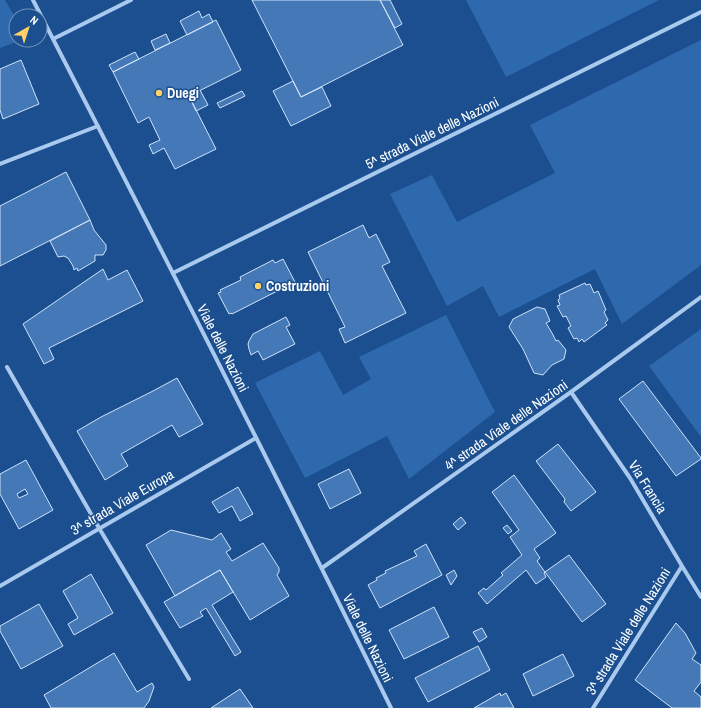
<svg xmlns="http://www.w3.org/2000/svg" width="701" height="708" viewBox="0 0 701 708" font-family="'Archivo Narrow',sans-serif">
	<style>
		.green { fill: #2e69ad }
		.building { fill: #4478b7; stroke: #cfe3fa; fill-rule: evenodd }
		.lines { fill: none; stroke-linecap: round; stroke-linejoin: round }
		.street { stroke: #a9c9ee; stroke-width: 4 }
		.poi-dot { fill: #ffd166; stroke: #1b4f8f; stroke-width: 1.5 }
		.labels { text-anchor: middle; stroke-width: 3; stroke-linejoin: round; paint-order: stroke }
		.poi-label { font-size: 14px; font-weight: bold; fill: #fff; stroke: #1b4f8f; text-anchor: start }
		.street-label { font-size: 14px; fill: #fff; stroke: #1b4f8f }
	</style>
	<rect width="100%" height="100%" fill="#1b4f8f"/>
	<!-- green -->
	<path class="green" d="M0,0h5l11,19v21h6l-22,8z
		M466,0h193l-153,77z
		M701,40v225l-79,59 -27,-55 -96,48 -16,-31 -36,20 -57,-112 42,-19 25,47 98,-49 -25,-48z
		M446,315l49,97 -86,67 -22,-43 -82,42 -50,-95 65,-32 23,44 28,-16 -12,-22z
		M701,329v108l-52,-71z"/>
	<!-- building -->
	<path class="building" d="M252,0h128l23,45 -102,52z
		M380,0h10l12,24 -7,4z
		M199,11l3,7 7,-4 4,8 -26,13 -7,-14z
		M216,20l25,50 -52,26 27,53 -41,20 -11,-21 -11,6 -4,-9 11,-5 -11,-23 -11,6 -25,-51z
		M166,34l4,9 -15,7 -4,-9z
		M135,52l4,7 -26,13 -4,-7z
		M21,60l18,44 -36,15 -3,-9v-41z
		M293,81l8,16 21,-10 9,19 -40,20 -18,-35z
		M200,90l8,15 -12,6 -7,-15z
		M242,91l3,5 -25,12 -3,-5z
		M66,172l24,48 -90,46v-60z
		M90,220l4,10 12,15v5l-3,5h-8v6l-17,10 -1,-3 -3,2 -1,-4 -5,-8 -4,-2 -6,1 -8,-16z
		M363,225l6,13 7,-4 14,28 -8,4 24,47 -61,30 -6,-14 6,-2 -37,-75z
		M283,259l12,23 -63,32 -1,-1 -2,1 -11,-21 3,-1 -1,-2 21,-10 -1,-3 33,-17 2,3z
		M103,269l5,11 19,-10 16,31 -94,47 5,11 -10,5 -21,-40z
		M585,283l1,2 4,-1 4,9 4,-2 8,19 -2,2 4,8 -3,3 2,2 -23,17 -2,-3 -3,3 -2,-4 -3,1 -6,-11 3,-2 -5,-10 -3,1 -6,-11 3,-1 -2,-5 2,-2 -1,-3z
		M537,307l8,2 5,12 -4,2 6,10 4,8 2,-1 8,10 -2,9 -12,6 -9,10 -9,-2 -11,-24 -14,-22 4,-8z
		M286,317l4,8 -4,2 9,17 -32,16 -5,-9 -7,4 -2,-6 -1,-5 1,-3 4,-7z
		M177,378l26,46 -24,13 -7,-12 -51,29 7,12 -23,14 -28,-49 24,-14 52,-26z
		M643,381l58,77v1l-25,17 -57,-77z
		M558,444l38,48 -25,19 -7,-9 1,-3 -29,-38z
		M26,460l27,50 -34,19 -19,-35v-20zM25,489l3,5 -9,4 -2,-4z
		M349,469l12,24 -31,16 -12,-25z
		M514,475l42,58 -22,16 6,9 -3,3 8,11 -1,1 2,4 -10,7 -10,-14 -39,34 -9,-11 6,-5 2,2 17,-15 -2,-2 21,-18 -12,-18 9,-7 -27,-38z
		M238,487l15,27 -13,7 -8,-15 -13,7 -7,-11z
		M461,517l5,6 -8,7 -5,-6z
		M507,525l5,6 -4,3 -5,-6z
		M171,530l41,10 9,-7 10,16 -5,3 6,9 31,-18 16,25v4l-2,3 12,21 -39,24 -30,-50 -45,26 -29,-51z
		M426,544l16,31 -62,33 -12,-23 9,-5 -1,-2 10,-5 -1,-2 32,-15 -3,-5z
		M569,555l37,49 -24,18 -37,-50z
		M220,570l13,22 -21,13 29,47 -6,4 -29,-48 -6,4 3,4 -23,12 -16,-26z
		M454,570l3,6 -6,9 -5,-10z
		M91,574l22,39 -39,22 -6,-11 10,-6 -15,-27z
		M39,604l24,42 -42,23 -21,-38v-5z
		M434,607l15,30 -45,22 -15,-29z
		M676,623l9,10 11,20 -4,6 9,6v17l-7,9 7,6v11h-29l-37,-28z
		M482,628l5,9 -8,5 -6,-10z
		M478,646l12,24 -62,32 -13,-24z
		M114,653l23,39 15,-9 2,4 -5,14 -5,7h-93l-7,-13z
		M563,654l11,22 -41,20 -10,-22z
		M240,689l13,19h-42z
		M500,693l1,3 5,-3 8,15h-40z"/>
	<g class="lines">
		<!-- street -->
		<path class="street" d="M33,0c121,235 241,471 358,708
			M53,39l78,-39
			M0,164l98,-38
			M173,273l528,-261
			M7,367l92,161 90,151
			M571,392l59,86 52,88 19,31
			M322,568l249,-176 130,-95
			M0,586l256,-148
			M593,708l89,-142"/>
	</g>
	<!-- markers -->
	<g class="poi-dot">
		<circle cx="159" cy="93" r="4"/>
		<circle cx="258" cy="286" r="4"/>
	</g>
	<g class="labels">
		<!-- poi labels -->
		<g class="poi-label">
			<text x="167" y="98">Duegi</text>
			<text x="266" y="291">Costruzioni</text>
		</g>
		<!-- street labels -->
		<g class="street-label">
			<text transform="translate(432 133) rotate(-26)" y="5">5^ strada Viale delle Nazioni</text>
			<text transform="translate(223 348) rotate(63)" y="5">Viale delle Nazioni</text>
			<text transform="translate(506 425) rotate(-35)" y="5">4^ strada Viale delle Nazioni</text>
			<text transform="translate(648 487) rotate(58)" y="5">Via Francia</text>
			<text transform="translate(122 502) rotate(-30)" y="5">3^ strada Viale Europa</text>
			<text transform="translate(628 631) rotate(-58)" y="5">3^ strada Viale delle Nazioni</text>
			<text transform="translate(368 638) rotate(64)" y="5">Viale delle Nazioni</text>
		</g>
	</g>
	<!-- north arrow -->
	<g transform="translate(28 28) rotate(39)"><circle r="19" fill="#1b4f8f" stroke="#7695bc"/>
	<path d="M0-3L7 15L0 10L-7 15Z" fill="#ffd166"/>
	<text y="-6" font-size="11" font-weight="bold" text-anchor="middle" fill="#ffffff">N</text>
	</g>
</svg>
